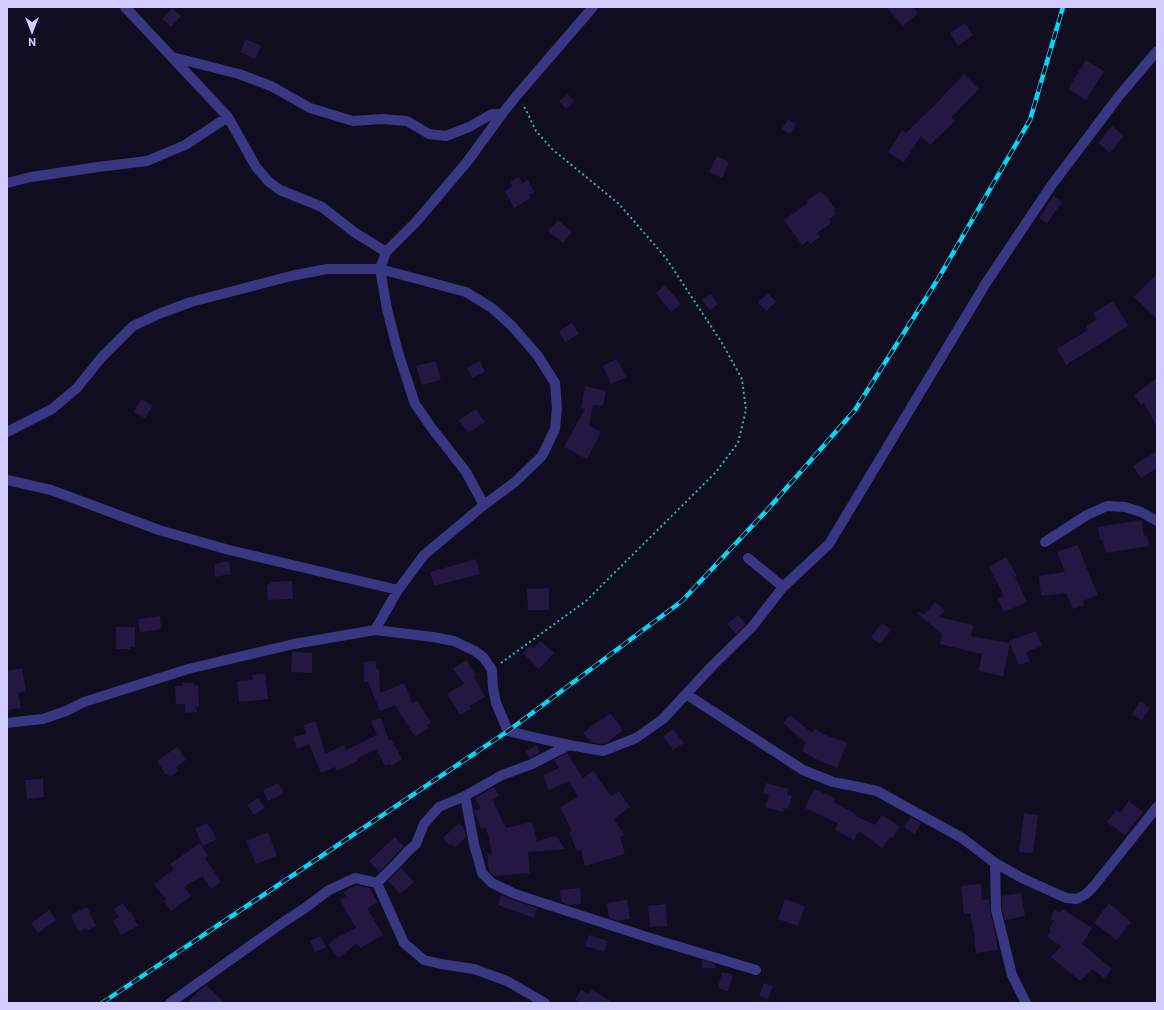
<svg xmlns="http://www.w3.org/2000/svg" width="1164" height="1010" viewBox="0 0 1164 1010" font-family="Roboto,sans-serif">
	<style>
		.building { fill: #221842 }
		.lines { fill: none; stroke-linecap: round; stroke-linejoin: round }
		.path { stroke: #2bb4af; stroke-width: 2; stroke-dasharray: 2 3; stroke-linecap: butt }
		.minor { stroke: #3b3681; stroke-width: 10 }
		.rail-casing { stroke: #00daf8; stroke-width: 4.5 }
		.rail { stroke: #100d21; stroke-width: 3; stroke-dasharray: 9; stroke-linecap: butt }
	</style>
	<rect width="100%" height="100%" fill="#100d21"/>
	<!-- building -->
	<path class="building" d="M886,7h27l5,6 -15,13z
		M172,8l9,8 -10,11 -9,-8z
		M965,23l8,12 -15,11 -8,-13z
		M246,39l15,7 -6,13 -15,-7z
		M1086,60l18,11 -18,29 -18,-11z
		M964,74l15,15 -28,28 4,4 -25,24 -9,-9 -17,26 -16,-10 14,-22 4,3 36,-35v-1z
		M568,94l6,8 -8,7 -7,-8z
		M788,119l8,5 -6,10 -8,-5z
		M1112,126l12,10 -14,17 -12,-10z
		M717,156l12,6 -7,16 -13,-6z
		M519,177l3,6 6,-3 6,12 -5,3 2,3 -17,10 -9,-17 8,-5 -3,-4z
		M821,191l3,5 1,-1 10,14 -1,1 2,4 -7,5 2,4 -14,10 3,4 -10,7 -2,-3 -6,4 -18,-25 24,-17 -2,-2z
		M1054,196l8,6 -15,21 -8,-5z
		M558,220l14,12 -9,11 -15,-12z
		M1157,274v45l-23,-22z
		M665,285l16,19 -10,8 -15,-19z
		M768,293l8,9 -10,9 -8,-9z
		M711,294l7,10 -8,6 -8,-10z
		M1113,301l15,25 -62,39 -9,-16 31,-19 -2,-4 11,-7 -4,-6z
		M572,323l7,11 -14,8 -6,-11z
		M617,359l9,18 -15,7 -8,-18z
		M436,361l5,19 -19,5 -6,-19z
		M480,361l5,11 -13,6 -5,-10z
		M1157,378v49l-13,-24 -3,2 -7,-10z
		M585,386l21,5 -3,15 -10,-1 -4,21 12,6 -14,27 -23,-12 21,-38 -4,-1z
		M141,399l12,6 -8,13 -11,-6z
		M476,409l9,13 -17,11 -9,-13z
		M1157,451v17l-16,10 -8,-12z
		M1142,520l2,16 3,-1 2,11 -44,7 -2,-13h-3l-2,-13z
		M1078,545l11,29 9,21 -15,6 1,4 -11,4 -7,-16 -25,3 -2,-20 26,-4 -8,-20z
		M1006,557l11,19 -2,1 12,25 -23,10 -6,-13 6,-3 -15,-29z
		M476,559l4,15 -46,12 -4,-14z
		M229,561l2,13 -16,3 -1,-13z
		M292,581l1,18 -25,1 -1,-15 4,-1v-2z
		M549,588v22h-21l-1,-21z
		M935,602l10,8 -6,7 34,8 -2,11 38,7v-2l27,-10 6,15 -16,6 4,9 -11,4 -9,-21 -7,32 -24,-5 3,-17 -42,-10 2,-10 -26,-22 9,2z
		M738,615l8,9 -10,10 -9,-10z
		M160,616l1,13 -21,3 -2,-13z
		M882,623l9,7 -11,14 -9,-7z
		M116,627h19v20h-5v2h-14z
		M541,641l13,12 -15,16 -16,-16 8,-8 2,3z
		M292,652l20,1v20l-21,-1z
		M466,660l10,15 -2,1 11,21 -16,9 2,3 -11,6 -13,-21 17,-10 -11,-15z
		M376,661v8h3l1,24 24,-10 8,20 5,-3 14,23 -4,2 2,3 -14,9 -20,-32 -15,6 -12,-29h-4v-20z
		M22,668l4,23 -8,2 3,15 -13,2 -1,-7v-32z
		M265,674l3,25 -29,3 -2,-21 16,-1 -1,-5z
		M183,683h11v3l4,-1 1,22h-3l1,5 -12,1v-9h-9l-1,-18h8z
		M1140,701l10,7 -8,12 -10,-6z
		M610,713l13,17 -16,13 -5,1 -11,-2 -8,-9 18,-14 1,1z
		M790,715l22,18 3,-4 8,5 24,9 -10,25 -19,-8 -16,-9 4,-8 -23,-20z
		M381,718l8,23 2,-2 11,20 -11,7 -1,-2 -5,2 -9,-17 -19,10 1,2 -21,10 -2,-4 -14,6 -12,-29 -12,5 -4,-12 13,-3 -2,-9 12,-4 9,33 19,-9 2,5 31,-15 -6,-14z
		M673,729l11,14 -11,7 -10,-14z
		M537,745l3,7 -10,6 -4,-7z
		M177,747l9,13 -10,7 1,1 -1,1 2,2 -8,6 -2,-3 -2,1 -9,-14z
		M567,753l16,25 10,-7 17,24 1,-1 1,2 7,-5 11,16 -16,12 10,16 -4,2 5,17 -40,12 -4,-16 -4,1 -8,-19 3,-1 -12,-24 18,-10 -9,-16 -20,9 -6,-15 16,-7 -5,-8z
		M43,779l1,18 -17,2 -2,-19z
		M278,783l6,10 -16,8 -5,-11z
		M766,783l23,6 -2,6 5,1 -4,13 -4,-1 -1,4 -18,-5 4,-12 -6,-2z
		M494,787l5,9 -7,3 14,29 26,-6 5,19 19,-5 9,13 -37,3 2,21 -36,3 -5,-5 -2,-19 5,4 -2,-3 2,-1 -6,-25 -5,2 -7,-18 7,-3 -6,-10z
		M814,789l21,9 -1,4 23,13 -1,1 19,9 7,-10 18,12 -8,11 -2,-1 -8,11 -23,-17 -5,9 -19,-10 3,-7 -33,-15z
		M258,798l7,10 -11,7 -7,-10z
		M1129,801l14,11 -18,23 -18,-13 9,-12 4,3z
		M1024,813l14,2 -5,38 -14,-1z
		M911,817l10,6 -6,11 -11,-7z
		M207,823l10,16 -14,7 -8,-17z
		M459,823l5,5 2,9 -11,10 -3,-3 -2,2 -7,-8z
		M268,832l9,24 -21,8 -10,-23z
		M395,837l9,9 -25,26 -10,-11z
		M200,843l8,13 -3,2 16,24 -10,7 -9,-13 -18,11 7,9 -20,15 -7,-10 2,-2 -12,-15 20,-15 -4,-5z
		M401,868l13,14 -14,12 -12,-13z
		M981,884l1,16 7,-1 1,12 6,25 2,14 -22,3 -2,-15h1l-5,-25 -6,1 -3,-28z
		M356,885l13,3 9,14 -11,6 16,27 -23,13 -3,-5 -18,15 -11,-13 11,-10 2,1 15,-8 -16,-28 6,-4 -3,-4z
		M580,888l1,16 -12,1 -8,-3 -1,-12z
		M1021,893l4,23 -20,4 -3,-11v-13z
		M501,895l12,5 24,8 -3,10 -36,-13z
		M785,899l20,7 -7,20 -20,-7z
		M627,900l3,19 -12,2 -9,-3 -2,-15z
		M123,903l6,9 1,-1 8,15 -17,9 -8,-14 6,-4 -5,-8z
		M1109,903l22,19 -14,18 -23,-17z
		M666,904l1,22 -17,1 -2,-21z
		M87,907l9,19 -9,4 -1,-2 -7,4 -8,-17z
		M1062,909l30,19 -10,16 30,25 -8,9 -12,-9 -12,12 -29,-24 10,-11 -14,-9 4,-6 -2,-2 5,-8 -4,-2 5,-9 5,3z
		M49,910l7,10 -18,13 -7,-10z
		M589,935l19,6 -4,11 -19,-6z
		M320,936l6,11 -11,5 -5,-11z
		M702,960l13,4v4h-13z
		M722,972l11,3 -5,16 -10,-3z
		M764,983l9,3 -5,13 -9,-3z
		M206,985l19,18h-38l13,-13z
		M581,990l7,4 4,-4 21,13h-33l-5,-3z"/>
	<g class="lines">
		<!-- path -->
		<path class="path" d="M501,663l85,-62 130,-129 22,-29 8,-33 -4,-31 -20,-36 -56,-85 -47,-54 -67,-55 -16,-18 -13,-27"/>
		<!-- minor -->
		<path class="minor" d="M125,7l103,110 28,50 13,15 11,8 42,17 32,25 32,20
			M172,57l67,17 32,12 39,22 43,13 29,-2 25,2 22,13 17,2 23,-9 23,-13h10
			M7,183l24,-6 67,-10 49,-6 38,-16 43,-28
			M7,432l45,-23 25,-21 24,-30 32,-32 28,-13 30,-11 100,-26 36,-7h53l86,23 26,16 20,18 26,30 17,27 2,25 -2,21 -13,27 -27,26 -31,23 -60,50 -26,35 -23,40
			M7,480l44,10 108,40 70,20 169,40
			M484,505l-18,-33 -35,-45 -16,-23 -17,-52 -11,-43 -7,-40 6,-17 30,-30 51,-60 35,-48 16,-20 75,-87
			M1045,542l42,-27 20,-9 18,1 16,5 16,9
			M748,558l35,29
			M686,694l117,76 30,12 21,4 23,5 85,47 33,25 29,16 42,19 11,1 9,-5 8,-8 63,-79
			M7,723l8,-1 28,-3 23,-8 18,-9 104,-33 106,-25 81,-14 58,7 21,4 21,10 9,7 8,12 1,18 3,15 12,28 25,6 36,8
			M465,796l9,48 8,29 10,10 23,11 132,43 109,33
			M995,863l1,47 16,65 14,28
			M170,1003l115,-82 20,-13 24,-18 26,-12 22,5
			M545,1003l-38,-22 -33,-12 -33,-5 -17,-4 -20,-17 -27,-60 23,-23 7,-8 9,-8 8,-20 15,-17 26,-11 37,-21 30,-11 37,-19 34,6 33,-13 27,-19 49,-53 40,-39 31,-40 46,-43 157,-261 65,-97 68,-90 38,-45"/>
		<!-- rail casing -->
		<g class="rail-casing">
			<path id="rail" d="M102,1003l406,-272 174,-130 86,-92 87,-99 83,-131 92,-159 33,-113"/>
		</g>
		<!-- rail -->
		<use href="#rail" class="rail"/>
	</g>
	<!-- border -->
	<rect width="1164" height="1010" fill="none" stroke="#d3cdff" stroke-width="16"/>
	<!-- north arrow -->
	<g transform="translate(32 32) rotate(180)" stroke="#100d21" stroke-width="3" paint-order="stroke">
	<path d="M0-3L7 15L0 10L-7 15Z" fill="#d3cdff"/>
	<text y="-6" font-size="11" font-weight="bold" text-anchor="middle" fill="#d3cdff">N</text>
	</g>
</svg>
